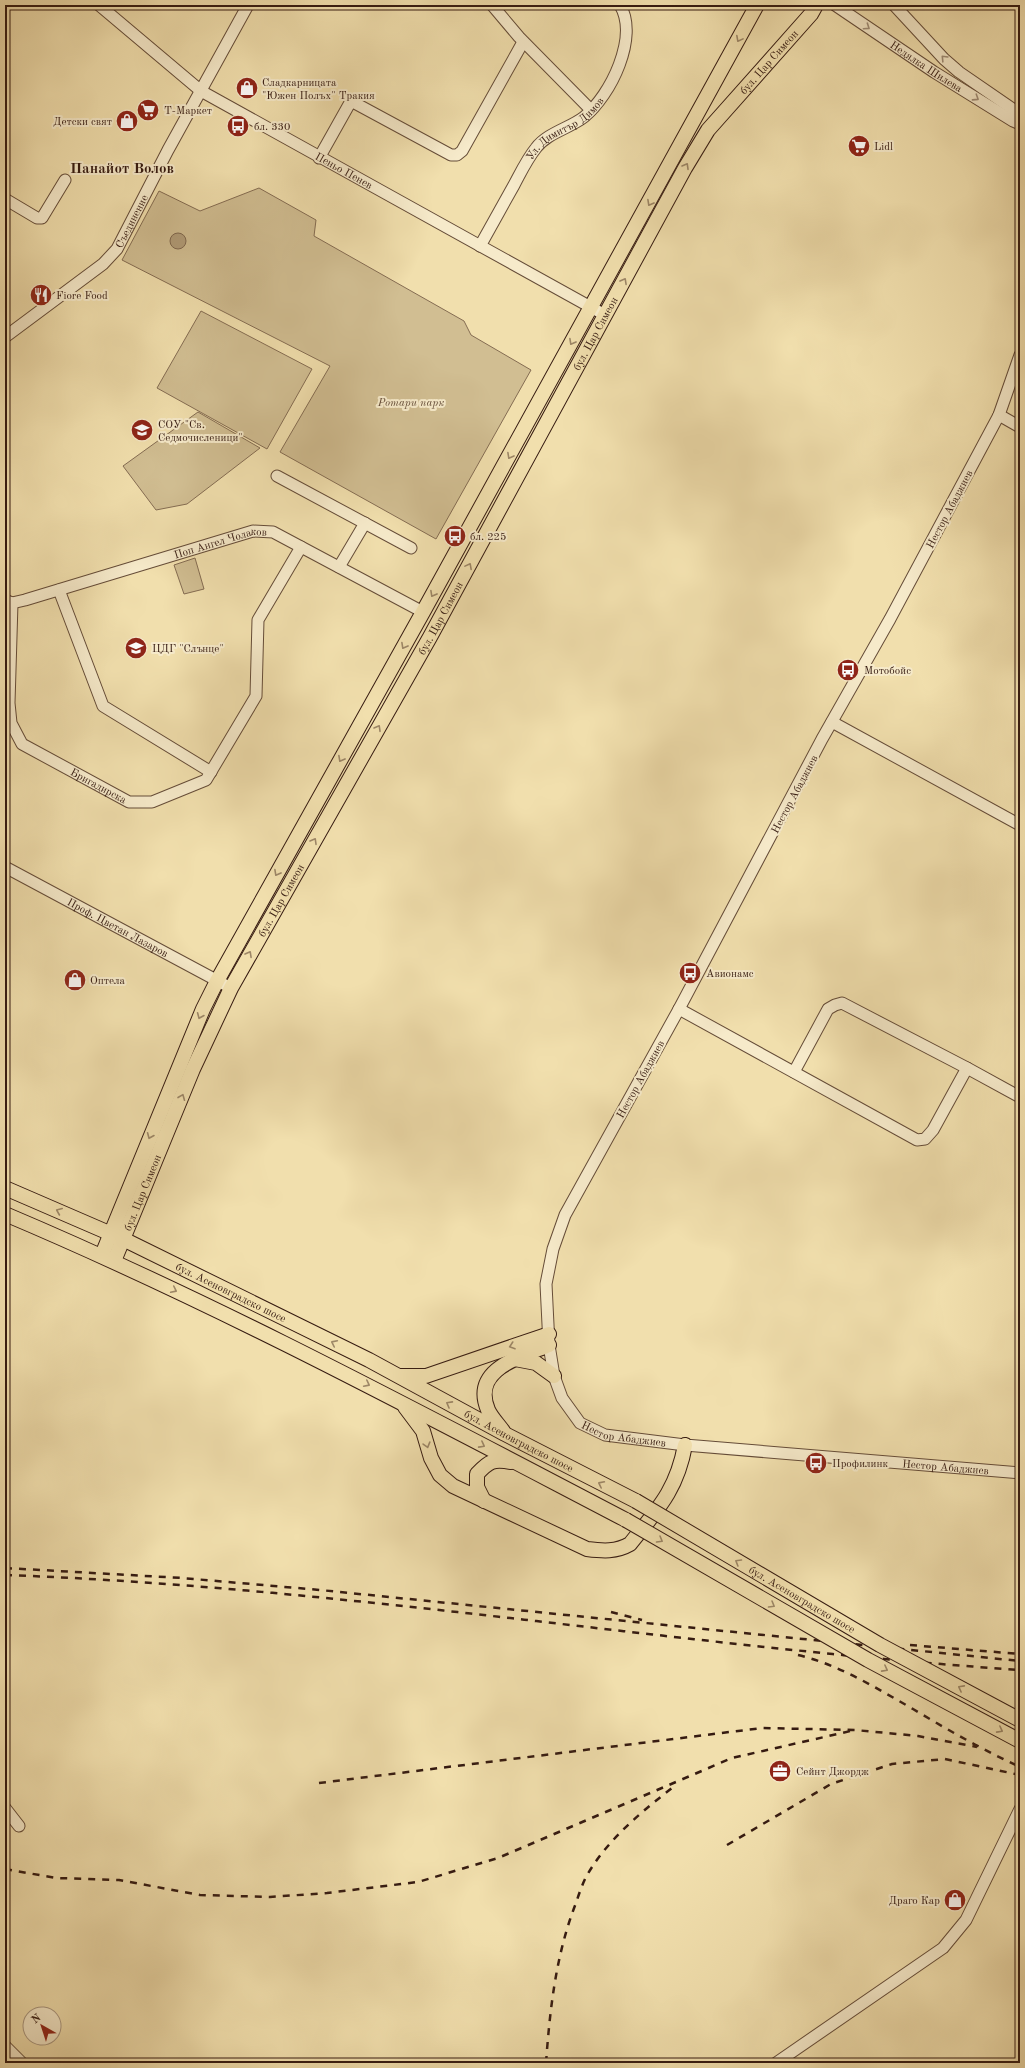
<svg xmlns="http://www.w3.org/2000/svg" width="1025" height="2068" viewBox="0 0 1025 2068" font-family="'Old Standard TT',serif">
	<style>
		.green { fill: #d1be92; stroke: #846c52 }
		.water { fill: #b19c78; stroke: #80684f }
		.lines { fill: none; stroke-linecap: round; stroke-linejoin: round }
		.minor-casing { stroke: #654c38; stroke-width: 13 }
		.major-casing { stroke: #361b11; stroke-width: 16 }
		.minor { stroke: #f6eaca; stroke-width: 11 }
		.major { stroke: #f1dfad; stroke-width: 14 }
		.rail { stroke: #361b11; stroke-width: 2.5; stroke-dasharray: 7 7; stroke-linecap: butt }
		.major-bridge-casing { stroke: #361b11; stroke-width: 16; stroke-linecap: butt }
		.major-bridge { stroke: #f1dfad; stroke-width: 14 }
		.oneway { stroke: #a08d77 }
		.oneway2 { stroke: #9d8767 }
		.labels { text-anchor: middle; stroke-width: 4; stroke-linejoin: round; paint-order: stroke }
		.street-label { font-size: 11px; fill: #361b11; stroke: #f6eaca }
		.poi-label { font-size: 11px; fill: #361b11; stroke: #f6eaca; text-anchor: start }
		.park-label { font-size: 11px; font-style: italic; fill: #644c38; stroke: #f6eaca }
		.district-label { font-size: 15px; font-weight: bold; fill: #361b11; stroke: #f6eaca }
	</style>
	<rect width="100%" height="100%" fill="#f1dfad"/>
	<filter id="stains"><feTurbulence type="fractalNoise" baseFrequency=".005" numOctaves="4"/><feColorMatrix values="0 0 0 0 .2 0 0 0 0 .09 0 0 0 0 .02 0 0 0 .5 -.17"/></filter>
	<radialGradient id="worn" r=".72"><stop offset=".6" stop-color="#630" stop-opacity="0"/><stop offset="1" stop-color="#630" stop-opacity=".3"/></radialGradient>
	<!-- green -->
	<path class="green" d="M259,188l57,32 -2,16 150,85 7,14 60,35 -95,169 -156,-87 50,-86 -208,-106 37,-69 41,20z
		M201,311l111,58 -45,80 -110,-61z
		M198,412l62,36 -73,56 -31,6 -33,-44z
		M195,558l9,31 -20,5 -10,-29z"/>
	<!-- water -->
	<path class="water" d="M170 241a8 8 0 1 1 16 0a8 8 0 1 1-16 0Z"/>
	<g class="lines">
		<!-- minor casing -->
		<g class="minor-casing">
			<g id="minor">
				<path id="s1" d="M99,5l102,86 404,224"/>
				<path d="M492,5l27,32 72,73"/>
				<path id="s2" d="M835,5l99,67 79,49 7,3"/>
				<path d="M894,5l50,54 15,13 61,42"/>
				<path d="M319,158l32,-57 100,54h6l5,-4 61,-109"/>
				<path d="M5,199l32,19h5l23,-38"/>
				<path id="s3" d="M480,246c11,-20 23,-41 34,-61 7,-13 13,-26 22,-37 11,-15 34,-20 48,-31 27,-22 55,-80 36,-112"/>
				<path id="s4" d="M5,337l98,-73 14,-15 51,-99 80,-145"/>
				<path id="s5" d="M1020,355l-21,60 -109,204 -68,120 -143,270 -114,206 -12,34 -7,35 3,61 5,31 8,22 18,25 25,12 80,10 335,28"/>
				<path d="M999,415l21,12"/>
				<path d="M277,476l134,72"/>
				<path d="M339,567l26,-44"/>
				<path d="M59,590l44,116 108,66"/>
				<path id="s6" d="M5,600l7,3 13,-3 228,-69 20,1 150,80"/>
				<path id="s7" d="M12,603l-3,100 2,20 11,21 107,58h23l54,-22 50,-84 2,-76 43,-73"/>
				<path d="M832,722l188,103"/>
				<path id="s8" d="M5,867l226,121"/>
				<path d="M679,1009l238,131 8,-1 8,-9 34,-62"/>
				<path d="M794,1072l34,-63 7,-4 7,-2 125,65 53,29"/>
				<path d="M5,1808l14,18"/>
				<path d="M5,2046l17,17"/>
				<path d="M776,2063l167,-115 23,-28 54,-111"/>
			</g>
		</g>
		<!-- major casing -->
		<g class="major-casing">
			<g id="major">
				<path id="s9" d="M5,1188l118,51 246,121 136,74 131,67"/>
				<path d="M5,1214c213,90 416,199 621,306"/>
				<path d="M102,1255l101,-246 14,-28 206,-369 334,-607"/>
				<path id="s10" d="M114,1261l79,-192 38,-81 199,-351 255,-469 23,-38 103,-116 5,-9"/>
				<path d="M515,1359l21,4 18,13"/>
				<path d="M400,1376h26l123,-42"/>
				<path d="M405,1407l18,24 8,27 9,17 13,11 134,63c16,2 29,3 43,-5 27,-34 47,-54 55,-99"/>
				<path d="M503,1431c-5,-7 -12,-14 -15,-21 -17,-41 32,-53 61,-65"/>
				<path d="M484,1501l-7,-14v-13c12,-13 16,-15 34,-12"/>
			</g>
		</g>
		<!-- minor -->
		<use href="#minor" class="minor"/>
		<!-- major -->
		<use href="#major" class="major"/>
		<!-- rail -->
		<path class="rail" d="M5,1568l177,10 138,12 700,71
			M5,1575c340,12 676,72 1015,95
			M611,1612l31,8
			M910,1645l110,9
			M798,1655c42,10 78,33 115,54 35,21 70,41 107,58
			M319,1783l443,-55 93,2 63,6 59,11
			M727,1845l104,-61 61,-20 53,-5 75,16
			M5,1869l51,9 63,2 81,15 70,2 57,-4 91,-11 80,-24 234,-100 123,-28
			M546,2063c4,-55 10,-109 30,-160 3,-9 6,-18 10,-26 20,-36 54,-64 86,-89"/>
		<!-- major-bridge casing -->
		<g class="major-bridge-casing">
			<g id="major-bridge">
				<path id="s11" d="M636,1501l244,144 140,75"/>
				<path d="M626,1520l242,140 152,81"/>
			</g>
		</g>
		<!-- major-bridge -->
		<use href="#major-bridge" class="major-bridge"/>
	</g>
	<!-- one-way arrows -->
	<defs><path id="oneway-chevron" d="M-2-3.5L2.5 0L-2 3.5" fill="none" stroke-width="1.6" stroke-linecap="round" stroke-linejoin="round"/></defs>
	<g class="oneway">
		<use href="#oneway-chevron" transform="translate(867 27) rotate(34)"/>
		<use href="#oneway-chevron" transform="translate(944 58) rotate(-134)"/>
		<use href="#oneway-chevron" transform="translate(976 98) rotate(33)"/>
	</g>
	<g class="oneway2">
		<use href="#oneway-chevron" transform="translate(739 39) rotate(118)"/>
		<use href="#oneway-chevron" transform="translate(686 166) rotate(-60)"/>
		<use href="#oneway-chevron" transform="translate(650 203) rotate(119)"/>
		<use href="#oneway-chevron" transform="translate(624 281) rotate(-61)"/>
		<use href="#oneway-chevron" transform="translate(572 342) rotate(119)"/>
		<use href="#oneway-chevron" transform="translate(510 456) rotate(119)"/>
		<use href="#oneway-chevron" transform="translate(469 566) rotate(-62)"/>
		<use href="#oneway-chevron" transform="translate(433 594) rotate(119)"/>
		<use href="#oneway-chevron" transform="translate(404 646) rotate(119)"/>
		<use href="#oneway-chevron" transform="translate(378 728) rotate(-60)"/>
		<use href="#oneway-chevron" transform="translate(341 759) rotate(119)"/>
		<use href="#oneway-chevron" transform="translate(314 841) rotate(-60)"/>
		<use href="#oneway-chevron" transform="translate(277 873) rotate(119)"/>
		<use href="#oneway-chevron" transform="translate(249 954) rotate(-61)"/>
		<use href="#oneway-chevron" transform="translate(200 1016) rotate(113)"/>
		<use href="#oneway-chevron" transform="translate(182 1097) rotate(-68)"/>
		<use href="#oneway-chevron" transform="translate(150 1136) rotate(113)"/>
		<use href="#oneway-chevron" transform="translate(59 1211) rotate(-157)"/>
		<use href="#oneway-chevron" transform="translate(174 1290) rotate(26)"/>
		<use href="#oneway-chevron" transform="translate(334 1343) rotate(-154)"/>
		<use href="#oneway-chevron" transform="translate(512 1346) rotate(161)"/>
		<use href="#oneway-chevron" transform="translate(367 1384) rotate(27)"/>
		<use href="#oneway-chevron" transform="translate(449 1404) rotate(-151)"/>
		<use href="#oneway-chevron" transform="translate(427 1445) rotate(74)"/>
		<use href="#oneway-chevron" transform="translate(482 1445) rotate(28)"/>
		<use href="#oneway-chevron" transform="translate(601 1484) rotate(-153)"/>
		<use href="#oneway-chevron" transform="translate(660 1540) rotate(30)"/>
		<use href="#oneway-chevron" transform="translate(738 1562) rotate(-149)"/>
		<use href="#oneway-chevron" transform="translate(772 1605) rotate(30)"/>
		<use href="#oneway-chevron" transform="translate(885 1669) rotate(28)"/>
		<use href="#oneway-chevron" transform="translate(961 1688) rotate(-152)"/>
		<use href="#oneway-chevron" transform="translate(1000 1730) rotate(28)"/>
	</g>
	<!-- icons -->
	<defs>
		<g id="shop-disc" transform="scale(1.15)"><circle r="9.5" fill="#8f2418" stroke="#f6eaca"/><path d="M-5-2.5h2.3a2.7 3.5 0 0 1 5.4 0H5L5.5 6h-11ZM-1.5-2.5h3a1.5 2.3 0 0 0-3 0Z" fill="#fff"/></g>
		<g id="supermarket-disc" transform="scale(1.15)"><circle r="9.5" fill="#8f2418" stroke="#f6eaca"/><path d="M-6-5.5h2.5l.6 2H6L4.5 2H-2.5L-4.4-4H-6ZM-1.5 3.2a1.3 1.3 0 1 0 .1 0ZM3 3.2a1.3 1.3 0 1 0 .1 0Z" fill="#fff"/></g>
		<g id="bus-disc" transform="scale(1.15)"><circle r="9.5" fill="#8f2418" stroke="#f6eaca"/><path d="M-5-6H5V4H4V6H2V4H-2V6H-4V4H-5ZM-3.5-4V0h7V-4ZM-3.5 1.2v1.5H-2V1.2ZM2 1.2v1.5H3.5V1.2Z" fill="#fff"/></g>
		<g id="restaurant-disc" transform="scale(1.15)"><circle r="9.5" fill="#8f2418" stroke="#f6eaca"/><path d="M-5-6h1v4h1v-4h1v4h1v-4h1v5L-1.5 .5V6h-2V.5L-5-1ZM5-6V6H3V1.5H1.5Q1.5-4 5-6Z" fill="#fff"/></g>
		<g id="school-disc" transform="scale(1.15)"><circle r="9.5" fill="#8f2418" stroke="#f6eaca"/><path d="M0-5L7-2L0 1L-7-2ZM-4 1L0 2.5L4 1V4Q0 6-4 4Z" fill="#fff"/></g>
		<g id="office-disc" transform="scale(1.15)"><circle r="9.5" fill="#8f2418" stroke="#f6eaca"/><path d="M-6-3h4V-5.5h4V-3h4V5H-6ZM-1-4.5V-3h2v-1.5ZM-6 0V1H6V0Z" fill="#fff"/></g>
	</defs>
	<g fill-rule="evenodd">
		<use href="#shop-disc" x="247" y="88"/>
		<use href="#supermarket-disc" x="148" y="110"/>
		<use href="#shop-disc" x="127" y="121"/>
		<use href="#bus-disc" x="238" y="126"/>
		<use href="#supermarket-disc" x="859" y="146"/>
		<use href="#restaurant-disc" x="41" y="295"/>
		<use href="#school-disc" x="142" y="430"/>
		<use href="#bus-disc" x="455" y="536"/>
		<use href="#school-disc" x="136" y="648"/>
		<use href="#bus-disc" x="848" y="670"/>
		<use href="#bus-disc" x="690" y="973"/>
		<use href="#shop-disc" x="75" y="980"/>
		<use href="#bus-disc" x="816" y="1463"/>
		<use href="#office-disc" x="780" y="1771"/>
		<use href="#shop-disc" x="955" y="1900"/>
	</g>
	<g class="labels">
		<!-- street labels -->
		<g class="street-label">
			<text dy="4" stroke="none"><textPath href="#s10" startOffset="1370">бул. Цар Симеон</textPath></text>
			<text dy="4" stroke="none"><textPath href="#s2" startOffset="110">Недялка Шилева</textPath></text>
			<text dy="4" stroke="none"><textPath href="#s3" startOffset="148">Ул. Димитър Димов</textPath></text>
			<text dy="4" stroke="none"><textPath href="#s1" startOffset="297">Пеньо Пенев</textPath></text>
			<text dy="4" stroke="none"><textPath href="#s4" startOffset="174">Съединение</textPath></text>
			<text dy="4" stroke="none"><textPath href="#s10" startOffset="1046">бул. Цар Симеон</textPath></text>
			<text transform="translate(949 509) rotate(-62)" y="4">Нестор Абаджиев</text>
			<text dy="4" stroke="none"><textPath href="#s6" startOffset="225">Поп Ангел Чолаков</textPath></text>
			<text dy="4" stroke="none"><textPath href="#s10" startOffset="722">бул. Цар Симеон</textPath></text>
			<text dy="4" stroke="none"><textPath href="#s7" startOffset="231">Бригадирска</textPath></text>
			<text transform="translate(794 794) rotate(-62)" y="4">Нестор Абаджиев</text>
			<text dy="4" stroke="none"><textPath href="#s10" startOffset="398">бул. Цар Симеон</textPath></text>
			<text dy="4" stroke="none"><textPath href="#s8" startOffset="128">Проф. Цветан Лазаров</textPath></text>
			<text transform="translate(640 1079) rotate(-61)" y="4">Нестор Абаджиев</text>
			<text dy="4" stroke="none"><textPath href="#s10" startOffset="74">бул. Цар Симеон</textPath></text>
			<text dy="4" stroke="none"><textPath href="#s9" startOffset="249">бул. Асеновградско шосе</textPath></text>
			<text dy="4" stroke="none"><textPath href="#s5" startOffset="1238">Нестор Абаджиев</textPath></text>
			<text dy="4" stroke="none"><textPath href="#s9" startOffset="573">бул. Асеновградско шосе</textPath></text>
			<text dy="4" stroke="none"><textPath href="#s5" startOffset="1562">Нестор Абаджиев</textPath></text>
			<text dy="4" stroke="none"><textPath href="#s11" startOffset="193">бул. Асеновградско шосе</textPath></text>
		</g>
		<!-- poi labels -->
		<g class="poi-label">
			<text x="262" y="86">Сладкарницата<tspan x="262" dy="13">"Южен Полъх" Тракия</tspan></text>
			<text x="164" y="114">Т-Маркет</text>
			<text x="112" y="125" text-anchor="end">Детски свят</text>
			<text x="254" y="130">бл. 330</text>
			<text x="874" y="150">Lidl</text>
			<text x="56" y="299">Fiore Food</text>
			<text x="158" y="428">СОУ "Св.<tspan x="158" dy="13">Седмочисленици"</tspan></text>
			<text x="470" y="540">бл. 225</text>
			<text x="152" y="652">ЦДГ "Слънце"</text>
			<text x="864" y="674">Мотобойс</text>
			<text x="706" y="977">Авионамс</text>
			<text x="90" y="984">Оптела</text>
			<text x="832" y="1467">Профилинк</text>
			<text x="796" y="1775">Сейнт Джордж</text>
			<text x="940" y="1904" text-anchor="end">Драго Кар</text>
		</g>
		<!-- park labels -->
		<g class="park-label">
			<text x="411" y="406">Ротари парк</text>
		</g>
		<!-- district labels -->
		<g class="district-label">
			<text x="122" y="173">Панайот Волов</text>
		</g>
	</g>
	<!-- margin -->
	<rect width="1025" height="2068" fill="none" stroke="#f1dfad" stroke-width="20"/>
	<rect x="6" y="6" width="1013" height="2056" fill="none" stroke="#361b11" stroke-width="2"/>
	<rect x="10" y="10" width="1005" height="2048" fill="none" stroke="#361b11"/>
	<!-- north arrow -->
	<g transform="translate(42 2026) rotate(321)"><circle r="19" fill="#f6eaca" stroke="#a99780"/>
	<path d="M0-3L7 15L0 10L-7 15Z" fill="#8f2418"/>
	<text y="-6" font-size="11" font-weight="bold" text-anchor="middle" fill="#361b11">N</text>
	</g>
	<rect width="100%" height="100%" filter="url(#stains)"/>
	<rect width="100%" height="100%" fill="url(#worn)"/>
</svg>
